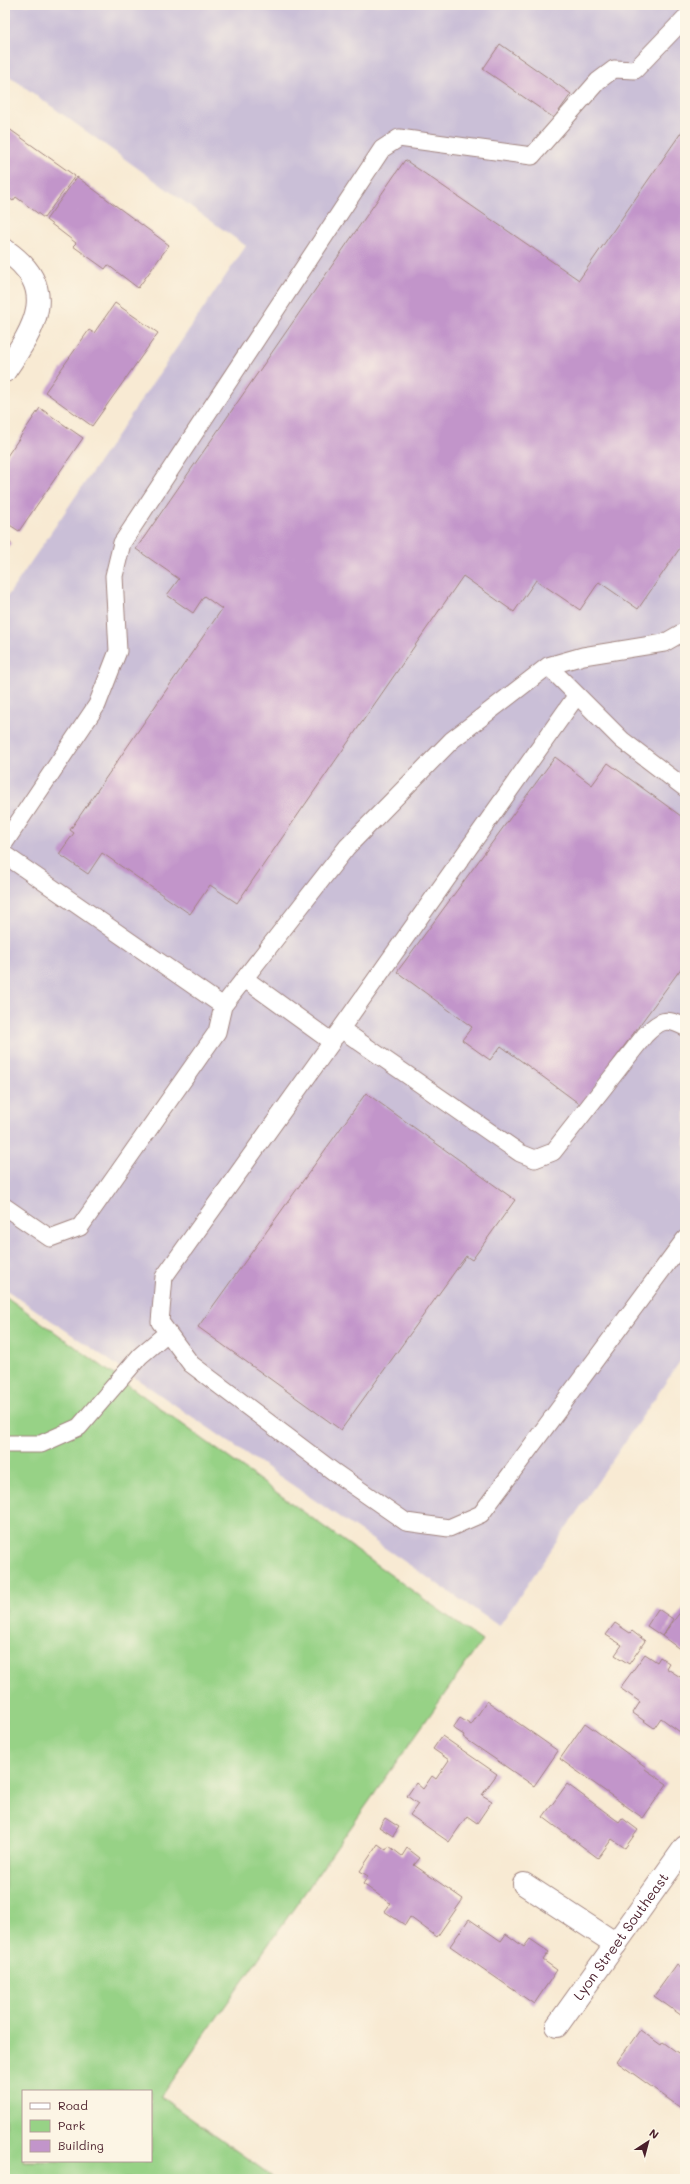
<svg xmlns="http://www.w3.org/2000/svg" width="690" height="2184" viewBox="0 0 690 2184" font-family="Mali,sans-serif">
	<style>
		.industrial { fill: #cabfd7 }
		.green { fill: #97d286; stroke: #707858; fill-rule: evenodd }
		.building { fill: #c295ca }
		.lines { fill: none; stroke-linecap: round; stroke-linejoin: round }
		.lane-casing { stroke: #a1847f; stroke-width: 19 }
		.street-casing { stroke: #a1847f; stroke-width: 24 }
		.lane { stroke: #fff; stroke-width: 17 }
		.street { stroke: #fff; stroke-width: 22 }
		.labels { text-anchor: middle; stroke-width: 3.5; stroke-linejoin: round; paint-order: stroke }
		.street-label { font-size: 14px; fill: #4a1f2b; stroke: #fcf5e5 }
	</style>
	<rect width="100%" height="100%" fill="#fcf5e5"/>
	<filter id="ink" filterUnits="userSpaceOnUse"><feTurbulence type="fractalNoise" baseFrequency=".025" numOctaves="2"/><feDisplacementMap in="SourceGraphic" scale="8" xChannelSelector="R" yChannelSelector="G"/><feConvolveMatrix kernelMatrix="1 2 1 2 8 2 1 2 1" color-interpolation-filters="sRGB"/></filter>
	<filter id="wash" filterUnits="userSpaceOnUse"><feTurbulence type="fractalNoise" baseFrequency=".012" numOctaves="4" result="noise"/><feDisplacementMap in="SourceGraphic" scale="16" xChannelSelector="R" yChannelSelector="G"/><feGaussianBlur stdDeviation="0.9" result="paint"/><feColorMatrix in="noise" values="0 0 0 0 0 0 0 0 0 0 0 0 0 0 0 0 0 1.4 0 .05"/><feComposite in="paint" operator="in"/></filter>
	<g filter="url(#wash)">
		<rect width="100%" height="100%" fill="#f8ead3"/>
		<!-- industrial -->
		<path class="industrial" d="M5,5h680v1349l-186,272 -494,-337v-689l241,-354 -241,-173z"/>
		<!-- green -->
		<path class="green" d="M5,1296l477,345 -321,456 115,82h-271zM23,2091h128v70h-128z"/>
		<g id="blocks">
			<!-- building -->
			<path class="building" d="M500,44l71,50 -17,24 -71,-49z
				M5,126l70,50 -31,42 -28,-21 -3,4 -8,-6z
				M685,127v425l-5,-4 -42,61 -39,-27 -19,28 -44,-30 -22,32 -51,-36 -226,327 -27,-18 -20,29 -88,-61 -14,21 -29,-20 15,-21 -4,-3 152,-221 -18,-13 -11,17 -26,-18 12,-16 -43,-30 269,-389 174,120z
				M77,177l92,68 -31,43 -30,-23 -3,4 -32,-23 3,-3 -30,-23z
				M115,303l43,30 -66,93 -47,-34 44,-62 5,3z
				M40,408l43,30 -64,93 -14,-9v-63z
				M5,540l6,3 -6,9z
				M555,757l37,28 16,-22 77,56v144l-104,142 -80,-59 -11,14 -28,-20 10,-13 -75,-55z
				M366,1093l149,107 -43,60 -6,-4 -125,174 -143,-103z
				M685,1606v47l-23,-17z
				M658,1609l15,10 -11,17 -15,-10z
				M615,1623l15,10 2,-2 13,10 -16,23 -14,-9 7,-10 -16,-10z
				M645,1654l12,8 3,-5 9,6 -3,5 19,12v52l-3,-2 -2,2 -19,-14 -7,10 -21,-15 7,-11 -20,-14z
				M487,1701l71,50 -24,35 -71,-49 1,-2 -11,-7 7,-10 11,7z
				M585,1723l61,44 -1,2 22,15 -24,34 -83,-59z
				M442,1736l55,38 -15,21 10,6 -15,22 -10,-7 -18,26 -39,-27 8,-11 -11,-8 9,-13 7,6 9,-13 4,3 13,-19 -16,-11z
				M567,1784l52,38 3,-4 16,12 -13,18 -13,-9 -14,19 -55,-41z
				M385,1818l14,9 -6,9 -14,-9z
				M378,1844l8,6 3,-4 13,10 5,-8 13,10 -6,7 49,34 -26,38 -27,-20 -5,8 -21,-14 6,-8 -27,-19 5,-8 -8,-5z
				M469,1919l32,22 5,-7 18,13 6,-8 19,13 -6,8 14,10 -23,34 -84,-58z
				M677,1964l8,6v48l-31,-22z
				M640,2030l21,15 2,-3 22,16v53l-68,-49z"/>
		</g>
	</g>
	<g filter="url(#ink)">
		<use href="#blocks" fill-opacity="0" stroke="#a1847f" stroke-width="1"/>
		<g class="lines">
			<!-- lane casing -->
			<g class="lane-casing">
				<path id="lane" d="M548,666l74,74 63,48
					M5,842l92,-137 21,-54 -4,-75 8,-33 260,-394 17,-11 133,18 66,-75 16,-12 21,1 50,-52
					M5,855l218,151 124,-159 105,-107 96,-74 35,-10 81,-13 21,-12
					M245,979l87,63 -168,235 -4,45 31,42 143,108 72,50 43,6 32,-14 204,-275
					M341,1029l179,124 15,6 18,-7 92,-117c15,-15 21,-18 40,-8
					M335,1037l242,-342
					M5,1207l45,31 30,-11 137,-195 6,-26
					M5,1444h36l38,-17 61,-71 27,-23"/>
			</g>
			<!-- street casing -->
			<g class="street-casing">
				<g id="street">
					<path d="M5,250c55,38 31,76 0,121"/>
					<path d="M524,1884l92,60"/>
					<path id="s1" d="M557,2026l128,-179"/>
				</g>
			</g>
			<!-- lane -->
			<use href="#lane" class="lane"/>
			<!-- street -->
			<use href="#street" class="street"/>
		</g>
	</g>
	<g class="labels">
		<!-- street labels -->
		<g class="street-label">
			<text dy="5" stroke="none"><textPath href="#s1" startOffset="110">Lyon Street Southeast</textPath></text>
		</g>
	</g>
	<!-- margin -->
	<rect width="690" height="2184" fill="none" stroke="#fcf5e5" stroke-width="20"/>
	<!-- legend -->
	<rect x="22" y="2090" width="130" height="72" fill="#fcf5e5" stroke="#b59f9b"/>
	<rect x="30" y="2103" width="20" height="6" fill="#ffffff" stroke="#b59f9b"/>
	<text x="58" y="2110" font-size="12" fill="#4a1f2b">Road</text>
	<rect x="30" y="2120" width="20" height="12" fill="#97d286" stroke="#b59f9b"/>
	<text x="58" y="2130" font-size="12" fill="#4a1f2b">Park</text>
	<rect x="30" y="2140" width="20" height="12" fill="#c295ca" stroke="#b59f9b"/>
	<text x="58" y="2150" font-size="12" fill="#4a1f2b">Building</text>
	<!-- north arrow -->
	<g transform="translate(648 2142) rotate(36)" stroke="#fcf5e5" stroke-width="3" paint-order="stroke">
	<path d="M0-3L7 15L0 10L-7 15Z" fill="#4a1f2b"/>
	<text y="-6" font-size="11" font-weight="bold" text-anchor="middle" fill="#4a1f2b">N</text>
	</g>
</svg>
